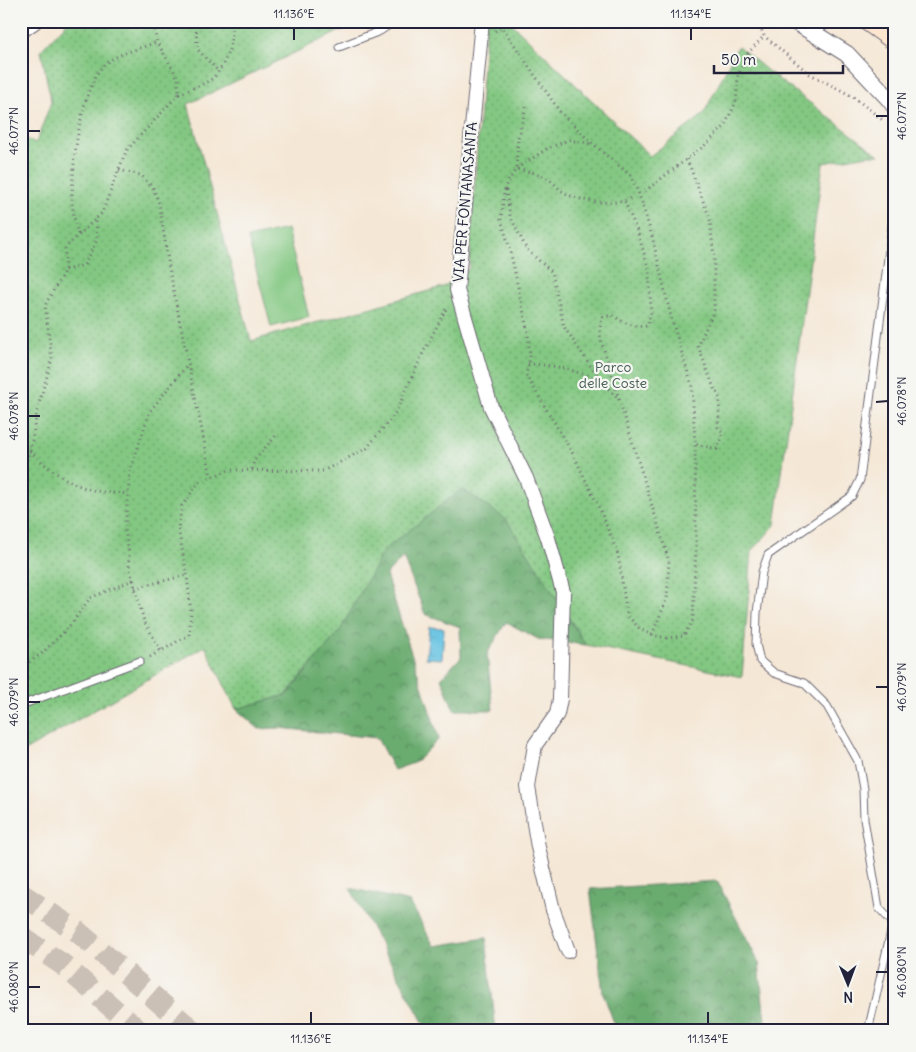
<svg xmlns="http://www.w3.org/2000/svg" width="916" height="1052" viewBox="0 0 916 1052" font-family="Delius,sans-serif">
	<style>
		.grass { fill: #83c882; stroke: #52755e }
		.forest { fill: url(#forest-crowns); stroke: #466756 }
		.park { fill: url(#park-dots); stroke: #52755e }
		.water { fill: url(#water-ripples); stroke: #43728e }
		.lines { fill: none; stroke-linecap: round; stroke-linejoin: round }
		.trunk-tunnel { stroke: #cbc0b6; stroke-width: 22; stroke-dasharray: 22 11; stroke-linecap: butt }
		.service-casing { stroke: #6c6771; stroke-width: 9 }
		.minor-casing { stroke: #6c6771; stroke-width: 16 }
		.tertiary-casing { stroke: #6c6771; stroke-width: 18 }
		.secondary-casing { stroke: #6c6771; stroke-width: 21 }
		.path { stroke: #6c6771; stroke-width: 3; stroke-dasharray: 1 4; stroke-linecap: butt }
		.service { stroke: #fff; stroke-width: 7 }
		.minor { stroke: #fff; stroke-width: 14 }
		.tertiary { stroke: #fff; stroke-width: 16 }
		.secondary { stroke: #fde5d0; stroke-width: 19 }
		.ticks { fill: none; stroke: #22223b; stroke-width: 2 }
		.labels { text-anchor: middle; stroke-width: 4.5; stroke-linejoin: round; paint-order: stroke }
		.street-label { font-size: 14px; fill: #22223b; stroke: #f6f6f2 }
		.park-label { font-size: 14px; fill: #445c54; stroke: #f6f6f2 }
		.neatline { fill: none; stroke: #22223b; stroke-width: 2 }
		.ticks-label { font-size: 12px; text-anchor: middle; fill: #22223b }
	</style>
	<defs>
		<pattern id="forest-crowns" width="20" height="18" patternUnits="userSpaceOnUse" patternTransform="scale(1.25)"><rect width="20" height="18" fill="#6aac70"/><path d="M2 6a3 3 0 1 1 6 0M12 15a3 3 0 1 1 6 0" fill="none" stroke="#578c5d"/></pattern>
		<pattern id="park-dots" width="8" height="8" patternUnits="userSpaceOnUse" patternTransform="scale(1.25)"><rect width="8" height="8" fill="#83c882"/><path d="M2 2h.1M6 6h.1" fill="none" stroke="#6ba26c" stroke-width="1.8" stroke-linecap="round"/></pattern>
		<pattern id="water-ripples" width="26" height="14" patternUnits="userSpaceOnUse" patternTransform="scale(1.25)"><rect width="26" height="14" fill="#64c2e2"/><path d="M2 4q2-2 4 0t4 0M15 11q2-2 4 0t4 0" fill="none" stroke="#56a6c3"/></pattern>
	</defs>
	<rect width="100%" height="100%" fill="#f6f6f2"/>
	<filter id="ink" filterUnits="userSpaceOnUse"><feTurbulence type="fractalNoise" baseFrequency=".02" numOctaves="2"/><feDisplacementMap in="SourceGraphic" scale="10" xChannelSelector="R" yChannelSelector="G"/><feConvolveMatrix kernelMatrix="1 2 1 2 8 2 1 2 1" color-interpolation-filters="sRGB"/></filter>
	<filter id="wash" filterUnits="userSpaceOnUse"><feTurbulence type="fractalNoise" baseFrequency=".0096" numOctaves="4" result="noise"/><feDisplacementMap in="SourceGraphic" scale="20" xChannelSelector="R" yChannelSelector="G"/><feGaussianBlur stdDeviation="1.12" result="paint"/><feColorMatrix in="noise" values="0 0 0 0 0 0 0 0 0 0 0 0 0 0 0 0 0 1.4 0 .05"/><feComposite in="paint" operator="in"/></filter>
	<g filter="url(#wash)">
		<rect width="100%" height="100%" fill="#f5e7d5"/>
		<!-- grass -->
		<path class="grass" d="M287,229l22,88 -38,10 -23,-89z"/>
		<!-- forest -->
		<path class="forest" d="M462,489l45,31 79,125 -48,-6 -32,-17 -19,32 6,56h-39l-13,-32 20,-21 -1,-30 -35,-13 -22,-57 -17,18 53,164 -23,23 -22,8 -17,-32 -98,-10 -20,1 -23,-20 51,-14 54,-66 42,-78z
			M717,881l42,82 7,68h-149l-14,-38 -13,-104z
			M350,888l60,14 24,44 52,-8 10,93h-68z"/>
		<!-- park -->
		<path class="park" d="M67,21h294l-173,83 63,237 192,-54 26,-18 17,-248h23l141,135 53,-41 35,-69 31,26 110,83h-11l-45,8 -48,362 -23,26 -10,126 -156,-32 -79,-125 -45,-31 -79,62 -42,78 -55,66 -50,14 -31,-63 -184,107v-616l15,6 15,-41 -10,-52 24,-25z"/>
		<!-- water -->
		<path class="water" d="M429,627l15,1 -2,31 -16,-1z"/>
	</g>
	<g filter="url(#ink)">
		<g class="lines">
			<!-- trunk-tunnel -->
			<path class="trunk-tunnel" d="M21,894l57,38 115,99
				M21,937l41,27 77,67"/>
			<!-- service casing -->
			<g class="service-casing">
				<path id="service" d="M339,47l41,-16 15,-10
					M21,705l119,-44
					M893,923l-14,-15 -15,-89 -1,-30 -5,-28 -31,-55 -23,-23 -30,-10 -14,-12 -4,-17 1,-31 5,-41 6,-17 84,-59 8,-16 35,-278
					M868,1031l27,-117"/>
			</g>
			<!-- minor casing -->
			<g class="minor-casing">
				<path id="minor" d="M482,21l-25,269 34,117 35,71 22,60 15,54 -3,107 -3,15 -22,31 -7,42 10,60 15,63 15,41"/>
			</g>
			<!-- tertiary casing -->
			<g class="tertiary-casing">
				<path id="tertiary" d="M794,21l53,33 43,46 5,7
					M21,30l13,-9"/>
			</g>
			<!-- secondary casing -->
			<g class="secondary-casing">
				<path id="secondary" d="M867,21l28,20"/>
			</g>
			<!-- path -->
			<path class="path" d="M196,21l1,28 21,22
				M758,21l6,15 46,38 42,22 32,25
				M495,31l7,-4 58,85 33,32 37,31 9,19 13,42 19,81 21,69 3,58 1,101 -3,75 -9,16 -17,2 -15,-3 -12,-6 -13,-14 -9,-61 -17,-42 -28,-58 -47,-79 4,-18 -2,-24 -18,-83 -9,-31 4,-32 11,-18 32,-21 21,-8 24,4
				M179,94c9,-4 29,-11 35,-17 13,-14 20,-38 18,-56
				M526,107l-8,31 -2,31c9,2 19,4 27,7 9,3 14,13 22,17 18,10 51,13 69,4
				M687,159l23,60 4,40v51l-16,36 16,42 6,11 -2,28 4,4v7l-5,11 -22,-5
				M119,170l22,5 12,13 6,15 11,70 41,203
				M506,190l4,26 17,34 25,22 12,55 37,54 18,18 11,35 39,127 -2,37 -15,37
				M645,191l59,-45 20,-19 12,-25 2,-26 9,-22 17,-18
				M78,234c-2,-11 -6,-23 -6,-34 0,-33 8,-121 38,-140 12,-7 34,-13 47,-18
				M65,270l19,-5 13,-25 -1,-21
				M528,364c30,1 45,6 73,17
				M619,399c-3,-11 -6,-21 -9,-32 -5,-16 -15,-33 -7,-50l8,-2c12,7 22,13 36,11l4,-12 -2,-45 -12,-38 -12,-29
				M30,451c18,18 41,35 67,40 10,2 21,2 31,3
				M252,469l2,-8 24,-28
				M21,474l9,-23 8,-44 14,-48 -7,-54 20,-35v-22l37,-35 24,-62 53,-57 -1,-16 -21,-36 -4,-21
				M133,580l11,41 17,30
				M135,588l52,-13
				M150,657l39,-22 2,-23 -4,-37 -9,-47 4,-22 17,-24 30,-12 94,1 44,-23 29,-36 27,-59 24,-46
				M21,668l21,-15 27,-26 21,-29 43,-18 -4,-13v-13l-4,-25 5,-58 20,-60 38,-47"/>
			<!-- service -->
			<use href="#service" class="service"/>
			<!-- minor -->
			<use href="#minor" class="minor"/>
			<!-- tertiary -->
			<use href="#tertiary" class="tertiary"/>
			<!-- secondary -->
			<use href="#secondary" class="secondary"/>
		</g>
	</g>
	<!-- ticks -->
	<path class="ticks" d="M294,28v12M691,28v12M876,116h12M28,131h12M876,402l12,-1M28,416h12M876,687h12M28,702h12M876,972h12M28,987h12M311,1012v12M708,1012v12"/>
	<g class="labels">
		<!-- street labels -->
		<g class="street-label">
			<text transform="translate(465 202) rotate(-85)" y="5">VIA PER FONTANASANTA</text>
		</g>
		<!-- park labels -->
		<g class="park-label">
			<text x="613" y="372">Parco<tspan x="613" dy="16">delle Coste</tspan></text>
		</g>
	</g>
	<!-- margin -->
	<rect width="916" height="1052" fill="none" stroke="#f6f6f2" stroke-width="55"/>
	<!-- north arrow -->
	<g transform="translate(848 984) rotate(179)" stroke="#f6f6f2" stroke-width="4" paint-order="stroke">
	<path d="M0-4L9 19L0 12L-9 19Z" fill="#22223b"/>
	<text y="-8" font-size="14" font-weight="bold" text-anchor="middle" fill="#22223b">N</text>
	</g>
	<!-- scale -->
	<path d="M714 65v8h129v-8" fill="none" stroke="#22223b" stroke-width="2.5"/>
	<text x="721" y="65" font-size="15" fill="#22223b" stroke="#f6f6f2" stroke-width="4" paint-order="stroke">50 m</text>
	<rect x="28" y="28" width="860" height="996" class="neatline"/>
	<g class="ticks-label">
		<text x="294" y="18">11.136°E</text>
		<text x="691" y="18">11.134°E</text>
		<text transform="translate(902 116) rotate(-90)" y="4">46.077°N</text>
		<text transform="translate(14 131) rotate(-90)" y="4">46.077°N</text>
		<text transform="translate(902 401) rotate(-90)" y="4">46.078°N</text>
		<text transform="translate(14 416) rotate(-90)" y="4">46.078°N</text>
		<text transform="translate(902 687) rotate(-90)" y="4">46.079°N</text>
		<text transform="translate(14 702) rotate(-90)" y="4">46.079°N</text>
		<text transform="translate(902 972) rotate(-90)" y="4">46.080°N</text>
		<text transform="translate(14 987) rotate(-90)" y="4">46.080°N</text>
		<text x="311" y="1043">11.136°E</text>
		<text x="708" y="1043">11.134°E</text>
	</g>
</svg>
